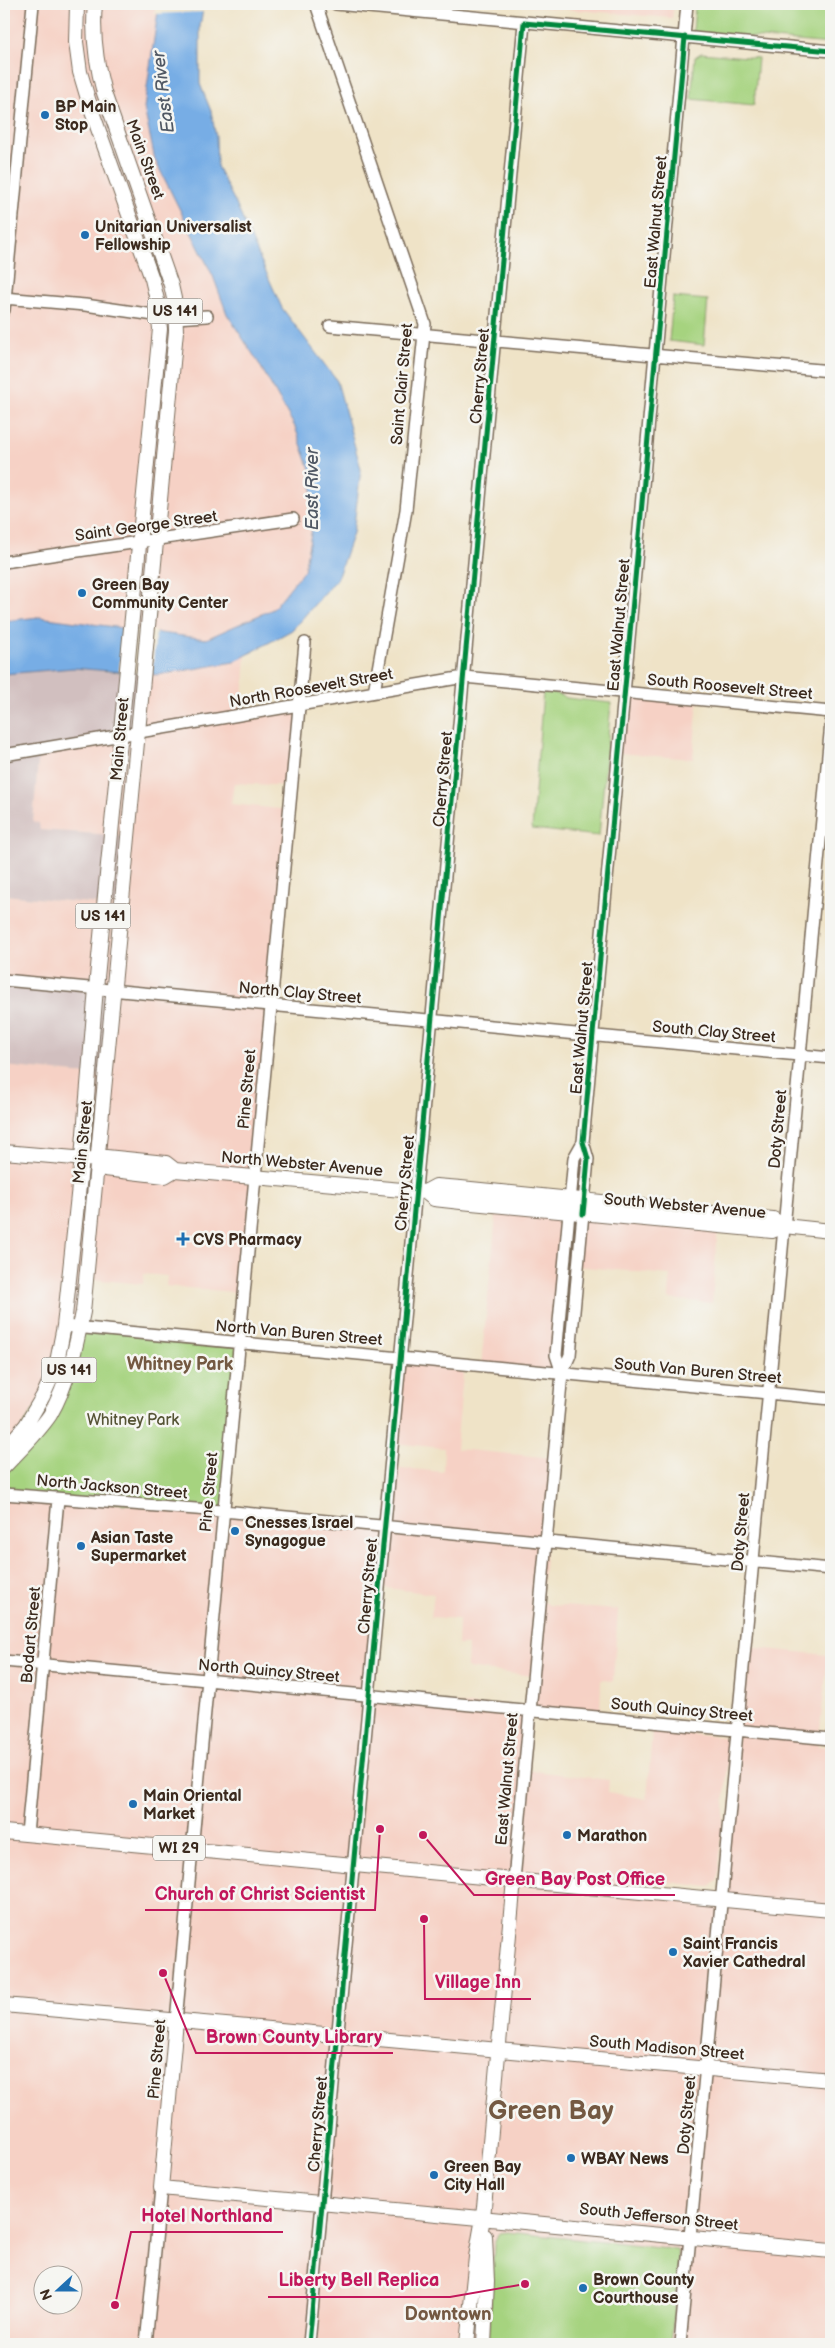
<svg xmlns="http://www.w3.org/2000/svg" width="835" height="2348" viewBox="0 0 835 2348" font-family="'Balsamiq Sans',sans-serif">
	<style>
		.built { fill: #f6d1c5; fill-rule: evenodd }
		.industrial { fill: #d1bfbf }
		.green { fill: #a6d37f; stroke: #707e4e }
		.water { fill: #77ade5; stroke: #596c82 }
		.pier { fill: #efe3c7 }
		.lines { fill: none; stroke-linecap: round; stroke-linejoin: round }
		.minor-casing { stroke: #7a6b59; stroke-width: 14 }
		.major-casing { stroke: #7a6b59; stroke-width: 16 }
		.minor { stroke: #fff; stroke-width: 11 }
		.major { stroke: #fff; stroke-width: 14 }
		.cycleway-casing { stroke: #f6f6f2; stroke-width: 8 }
		.cycleway { stroke: #00873e; stroke-width: 5 }
		.poi-dot { fill: #1f6fb2; stroke: #f6f6f2; stroke-width: 2 }
		.labels { text-anchor: middle; stroke-width: 5; stroke-linejoin: round; paint-order: stroke }
		.shield { fill: #f6f6f2; stroke: #73675e; stroke-width: 1 }
		.shield-label { font-size: 15px; font-weight: bold; fill: #3b2a1e }
		.poi-label { font-size: 16px; font-weight: bold; fill: #3b2a1e; stroke: #f6f6f2; text-anchor: start }
		.street-label { font-size: 16px; fill: #3b2a1e; stroke: #f6f6f2 }
		.park-label { font-size: 16px; fill: #565436; stroke: #f6f6f2 }
		.water-label { font-size: 18px; font-style: italic; fill: #505864; stroke: #f6f6f2 }
		.neighbourhood-label { font-size: 18px; font-weight: bold; fill: #745942; stroke: #f6f6f2 }
		.quarter-label { font-size: 19px; font-weight: bold; fill: #745942; stroke: #f6f6f2 }
		.town-label { font-size: 26px; font-weight: bold; fill: #745942; stroke: #f6f6f2 }
		.leader { fill: none; stroke: #c2185b; stroke-width: 2 }
		.callout-dot { fill: #c2185b; stroke: #f6f6f2; stroke-width: 2 }
		.callout-label { font-size: 18px; text-anchor: middle; font-weight: bold; fill: #c2185b; stroke: #f6f6f2; stroke-width: 5; stroke-linejoin: round; paint-order: stroke }
	</style>
	<rect width="100%" height="100%" fill="#f6f6f2"/>
	<filter id="ink" filterUnits="userSpaceOnUse"><feTurbulence type="fractalNoise" baseFrequency=".02" numOctaves="2"/><feDisplacementMap in="SourceGraphic" scale="10" xChannelSelector="R" yChannelSelector="G"/><feConvolveMatrix kernelMatrix="1 2 1 2 8 2 1 2 1" color-interpolation-filters="sRGB"/></filter>
	<filter id="wash" filterUnits="userSpaceOnUse"><feTurbulence type="fractalNoise" baseFrequency=".0096" numOctaves="4" result="noise"/><feDisplacementMap in="SourceGraphic" scale="20" xChannelSelector="R" yChannelSelector="G"/><feGaussianBlur stdDeviation="1.12" result="paint"/><feColorMatrix in="noise" values="0 0 0 0 0 0 0 0 0 0 0 0 0 0 0 0 0 1.4 0 .05"/><feComposite in="paint" operator="in"/></filter>
	<g filter="url(#wash)">
		<rect width="100%" height="100%" fill="#efe3c7"/>
		<!-- built -->
		<path class="built" d="M4,4h155l-6,41 15,142 45,89 14,38 31,48 37,66 16,44 3,46 -10,52 -31,39 -67,30 -167,-22 -35,4v-311l12,-133 -6,-4h-6z
			M504,4h170l-2,14z
			M246,655l-4,59 57,-9 -8,81 -57,-3 -3,21 58,6 -45,483 -78,-7 1,-10 -23,-2 -1,10 -64,-6 -4,49 -15,43 -56,84v-388l102,10 -102,-96v-85l118,11 6,-70 -89,-6 -6,-8 6,-73 104,-75 -7,-1 22,2 76,-13z
			M625,692l73,7 -5,60 -74,-6z
			M497,1206l221,20 -6,77 -43,-4 1,-24 -106,-10 -2,24v84l-81,-8z
			M401,1358l63,6 -8,85 98,9 -13,142 8,5 69,5 -5,71 -12,-1 -1,38 -70,-7 -5,59 84,10 -1,12 39,7 5,-68 71,6 4,4 2,7 -11,132 -9,7 -65,-8 -1,13 79,8 24,-253 82,8 -10,91 13,1 -6,78 6,1v518h-827v-850l381,33 5,-60 53,5 1,-24 -51,-5zM379,1587l55,7 -3,23 28,2 -1,26h10l-1,23 66,8 -3,35 -161,-15zM42,2276h30v30h-30z"/>
		<!-- industrial -->
		<path class="industrial" d="M73,668l70,7 -5,59 -99,15 -6,73 6,1 1,7 88,6 -6,70 -118,-11v-221z
			M4,980l109,10 -7,86 -102,-10z"/>
		<!-- green -->
		<path class="green" d="M695,4h136v40l-138,-12z
			M701,53l57,5 -4,47 -63,-6 4,-42z
			M673,297l35,3 -4,45 -35,-4z
			M543,692l12,1 12,5 44,5 -12,133 -67,-7z
			M75,1327l165,16 -16,169 -220,-18v-40l56,-84z
			M508,2232l169,18 2,9 -8,85h-182l5,-100 5,-11z"/>
		<!-- water -->
		<path class="water" d="M159,4h45l-4,22v58l11,27 5,26 1,29 18,36 47,106 55,73 24,88 -8,64 -16,46 -45,51 -58,32 -76,13 -85,-7 -69,6v-53l35,-4 167,22 67,-30 31,-39 10,-52 -3,-46 -16,-45 -37,-65 -31,-48 -14,-38 -58,-116 -11,-52z"/>
		<!-- pier -->
		<path class="pier" d="M156,4h50l-1,8 -51,2z
			M123,628l33,3 -4,44 -33,-4z"/>
	</g>
	<g filter="url(#ink)">
		<g class="lines">
			<!-- minor casing -->
			<g class="minor-casing">
				<path id="minor" d="M316,4l109,320 -19,186 -32,182
					M336,4l495,47
					M4,298l81,7 90,13 32,-2
					M4,310l29,-306
					M330,326l501,45
					M4,562l289,-43
					M4,755l460,-78 367,35
					M4,980l827,78
					M64,1326l767,73
					M562,1373l-6,-18 18,-197 9,-16 104,-1138
					M4,1494l230,18 597,57
					M4,1661l827,78
					M27,1834l31,-335
					M514,1880l48,-507 8,-18 18,-196 -5,-17
					M176,2021l129,-1378
					M830,2080l1,-12
					M146,2344l15,-156
					M309,2344l215,-2321
					M680,2344l151,-1621"/>
			</g>
			<!-- major casing -->
			<g class="major-casing">
				<path id="major" d="M4,1152l94,8 8,-3 60,6 9,7
					M98,1160l7,9 60,7 10,-6 250,22 11,-6 25,2 312,31 11,7 47,5
					M425,1192l9,7 27,3 311,29 12,-5
					M4,1450l22,-25 17,-29 13,-29 8,-41 18,-168 14,-170 64,-659 -3,-29 -5,-21 -61,-170 -11,-37 -4,-30 1,-38
					M4,1467c15,-16 33,-33 46,-52 18,-31 26,-68 33,-103l93,-981 -1,-28 -4,-18 -67,-192c-8,-30 -12,-58 -9,-89
					M4,1832l827,78
					M4,2005l827,75
					M176,2021l-15,167 670,63
					M467,2344l9,-87 7,-39 31,-338
					M484,2344l3,-62 -2,-46"/>
			</g>
			<!-- minor -->
			<use href="#minor" class="minor"/>
			<!-- major -->
			<use href="#major" class="major"/>
			<!-- cycleway casing -->
			<g class="cycleway-casing">
				<path id="cycleway" d="M583,1214l5,-55 -5,-17 102,-1105
					M309,2344l215,-2321 307,28"/>
			</g>
			<!-- cycleway -->
			<use href="#cycleway" class="cycleway"/>
		</g>
	</g>
	<!-- markers -->
	<g class="poi-dot">
		<circle cx="45" cy="115" r="5"/>
		<circle cx="85" cy="235" r="5"/>
		<circle cx="82" cy="593" r="5"/>
		<path d="M180.5 1231.5h5v5h5v5h-5v5h-5v-5h-5v-5h5z"/>
		<circle cx="235" cy="1531" r="5"/>
		<circle cx="81" cy="1546" r="5"/>
		<circle cx="133" cy="1804" r="5"/>
		<circle cx="567" cy="1835" r="5"/>
		<circle cx="673" cy="1952" r="5"/>
		<circle cx="571" cy="2158" r="5"/>
		<circle cx="434" cy="2175" r="5"/>
		<circle cx="583" cy="2288" r="5"/>
	</g>
	<g class="labels">
		<!-- shield labels -->
		<g class="shield">
			<rect x="147.5" y="298.5" width="55" height="25" rx="4"/>
			<rect x="75.5" y="903.5" width="55" height="25" rx="4"/>
			<rect x="41.5" y="1357.5" width="55" height="25" rx="4"/>
			<rect x="153" y="1835.5" width="52" height="25" rx="4"/>
		</g>
		<g class="shield-label">
			<text x="175" y="316">US 141</text>
			<text x="103" y="921">US 141</text>
			<text x="69" y="1375">US 141</text>
			<text x="179" y="1853">WI 29</text>
		</g>
		<!-- poi labels -->
		<g class="poi-label">
			<text x="55" y="112">BP Main<tspan x="55" dy="18">Stop</tspan></text>
			<text x="95" y="232">Unitarian Universalist<tspan x="95" dy="18">Fellowship</tspan></text>
			<text x="92" y="590">Green Bay<tspan x="92" dy="18">Community Center</tspan></text>
			<text x="193" y="1245">CVS Pharmacy</text>
			<text x="245" y="1528">Cnesses Israel<tspan x="245" dy="18">Synagogue</tspan></text>
			<text x="91" y="1543">Asian Taste<tspan x="91" dy="18">Supermarket</tspan></text>
			<text x="143" y="1801">Main Oriental<tspan x="143" dy="18">Market</tspan></text>
			<text x="577" y="1841">Marathon</text>
			<text x="683" y="1949">Saint Francis<tspan x="683" dy="18">Xavier Cathedral</tspan></text>
			<text x="581" y="2164">WBAY News</text>
			<text x="444" y="2172">Green Bay<tspan x="444" dy="18">City Hall</tspan></text>
			<text x="593" y="2285">Brown County<tspan x="593" dy="18">Courthouse</tspan></text>
		</g>
		<!-- street labels -->
		<g class="street-label">
			<text transform="translate(146 159) rotate(70)" y="6">Main Street</text>
			<text transform="translate(655 222) rotate(-85)" y="6">East Walnut Street</text>
			<text transform="translate(479 376) rotate(-85)" y="6">Cherry Street</text>
			<text transform="translate(401 384) rotate(-85)" y="6">Saint Clair Street</text>
			<text transform="translate(146 525) rotate(-8)" y="6">Saint George Street</text>
			<text transform="translate(618 625) rotate(-85)" y="6">East Walnut Street</text>
			<text transform="translate(730 686) rotate(5)" y="6">South Roosevelt Street</text>
			<text transform="translate(311 687) rotate(-10)" y="6">North Roosevelt Street</text>
			<text transform="translate(119 739) rotate(-85)" y="6">Main Street</text>
			<text transform="translate(442 779) rotate(-85)" y="6">Cherry Street</text>
			<text transform="translate(300 992) rotate(5)" y="6">North Clay Street</text>
			<text transform="translate(581 1028) rotate(-85)" y="6">East Walnut Street</text>
			<text transform="translate(714 1031) rotate(5)" y="6">South Clay Street</text>
			<text transform="translate(246 1089) rotate(-85)" y="6">Pine Street</text>
			<text transform="translate(777 1129) rotate(-85)" y="6">Doty Street</text>
			<text transform="translate(82 1142) rotate(-84)" y="6">Main Street</text>
			<text transform="translate(302 1163) rotate(5)" y="6">North Webster Avenue</text>
			<text transform="translate(404 1183) rotate(-85)" y="6">Cherry Street</text>
			<text transform="translate(685 1205) rotate(5)" y="6">South Webster Avenue</text>
			<text transform="translate(299 1332) rotate(5)" y="6">North Van Buren Street</text>
			<text transform="translate(698 1370) rotate(5)" y="6">South Van Buren Street</text>
			<text transform="translate(112 1486) rotate(5)" y="6">North Jackson Street</text>
			<text transform="translate(208 1492) rotate(-85)" y="6">Pine Street</text>
			<text transform="translate(740 1532) rotate(-85)" y="6">Doty Street</text>
			<text transform="translate(367 1586) rotate(-85)" y="6">Cherry Street</text>
			<text transform="translate(30 1635) rotate(-85)" y="6">Bodart Street</text>
			<text transform="translate(269 1670) rotate(5)" y="6">North Quincy Street</text>
			<text transform="translate(682 1709) rotate(5)" y="6">South Quincy Street</text>
			<text transform="translate(506 1779) rotate(-85)" y="6">East Walnut Street</text>
			<text transform="translate(667 2047) rotate(5)" y="6">South Madison Street</text>
			<text transform="translate(156 2059) rotate(-85)" y="6">Pine Street</text>
			<text transform="translate(686 2115) rotate(-85)" y="6">Doty Street</text>
			<text transform="translate(317 2124) rotate(-85)" y="6">Cherry Street</text>
			<text transform="translate(659 2216) rotate(6)" y="6">South Jefferson Street</text>
		</g>
		<!-- park labels -->
		<g class="park-label">
			<text x="133" y="1425">Whitney Park</text>
		</g>
		<!-- water labels -->
		<g class="water-label">
			<text transform="translate(163 92) rotate(-97)" y="6">East River</text>
			<text transform="translate(312 489) rotate(-90)" y="6">East River</text>
		</g>
		<!-- neighbourhood labels -->
		<g class="neighbourhood-label">
			<text x="180" y="1370">Whitney Park</text>
		</g>
		<!-- quarter labels -->
		<g class="quarter-label">
			<text x="448" y="2320">Downtown</text>
		</g>
		<!-- town labels -->
		<g class="town-label">
			<text x="551" y="2119">Green Bay</text>
		</g>
	</g>
	<!-- callouts -->
	<path class="leader" d="M423 1835L474 1895H675M380 1829L375 1910H145M424 1919L425 1999H531M163 1973L196 2053H393M115 2305L131 2232H283M525 2284L450 2297H268"/>
	<g class="callout-dot">
		<circle cx="423" cy="1835" r="5"/>
		<circle cx="380" cy="1829" r="5"/>
		<circle cx="424" cy="1919" r="5"/>
		<circle cx="163" cy="1973" r="5"/>
		<circle cx="115" cy="2305" r="5"/>
		<circle cx="525" cy="2284" r="5"/>
	</g>
	<g class="callout-label">
		<text x="575" y="1885">Green Bay Post Office</text>
		<text x="260" y="1900">Church of Christ Scientist</text>
		<text x="478" y="1988">Village Inn</text>
		<text x="294" y="2043">Brown County Library</text>
		<text x="207" y="2222">Hotel Northland</text>
		<text x="359" y="2286">Liberty Bell Replica</text>
	</g>
	<!-- margin -->
	<rect width="835" height="2348" fill="none" stroke="#f6f6f2" stroke-width="20"/>
	<!-- north arrow -->
	<g transform="translate(58 2290) rotate(249)"><circle r="24" fill="#f6f6f2" stroke="#aba49d"/>
	<path d="M0-4L9 19L0 12L-9 19Z" fill="#1f6fb2"/>
	<text y="-8" font-size="14" font-weight="bold" text-anchor="middle" fill="#3b2a1e">N</text>
	</g>
</svg>
